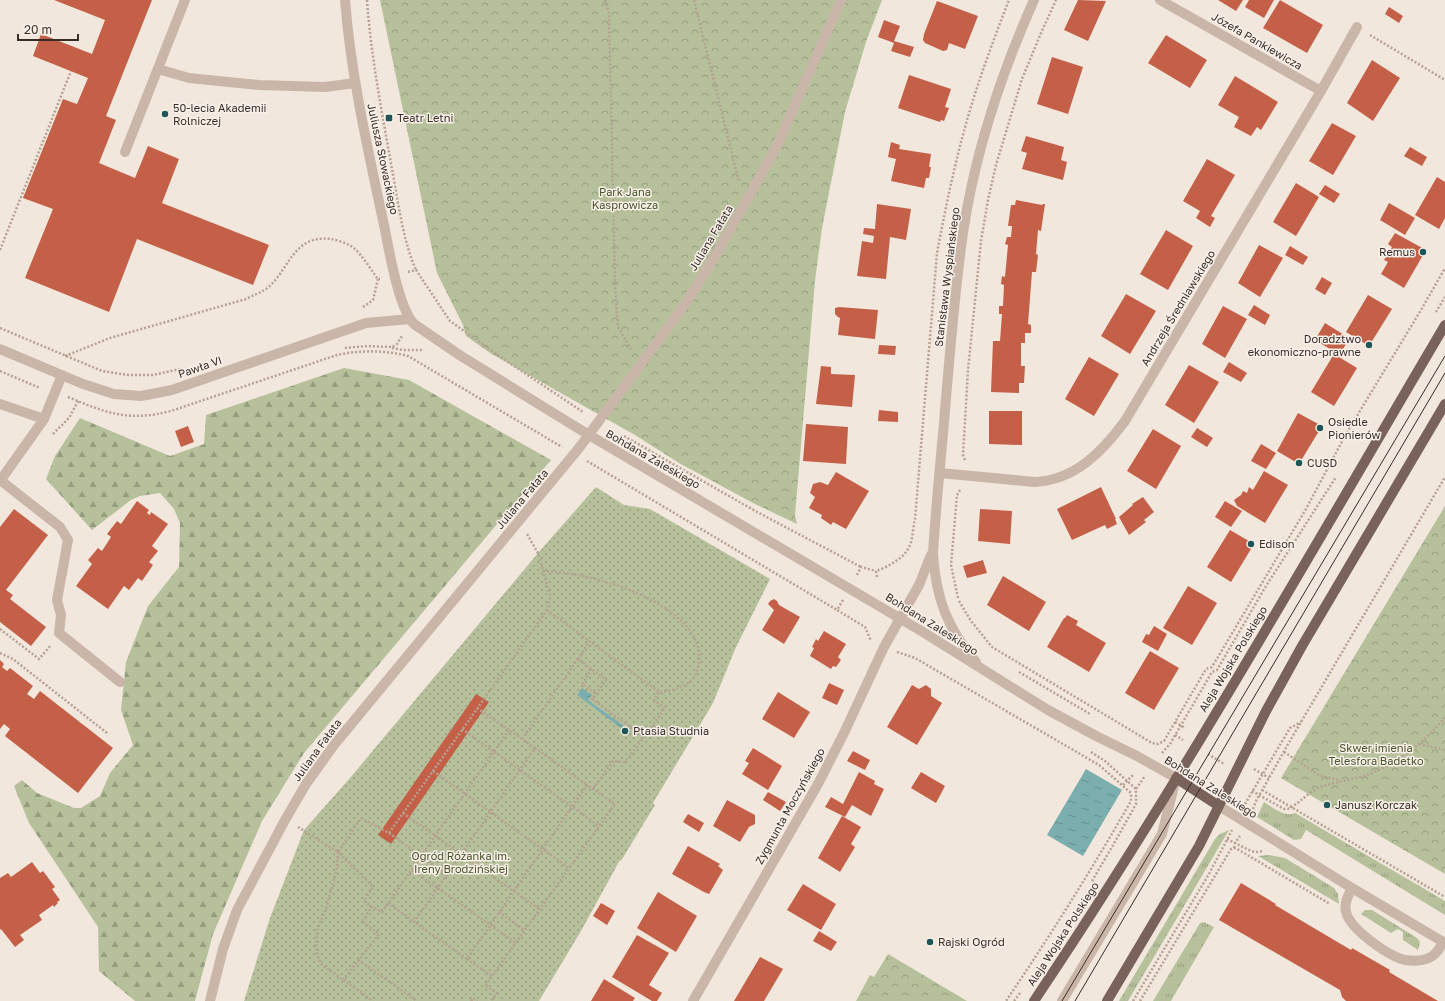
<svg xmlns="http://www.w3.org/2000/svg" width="1445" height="1001" viewBox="0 0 1445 1001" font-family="'Golos Text',sans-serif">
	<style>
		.grass { fill: url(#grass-tufts) }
		.forest { fill: url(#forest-firs) }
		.park { fill: url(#park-crowns) }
		.garden { fill: url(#garden-dots) }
		.water { fill: url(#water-ripples) }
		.building { fill: #c46048 }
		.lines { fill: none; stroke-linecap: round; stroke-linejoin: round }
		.path { stroke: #b6a092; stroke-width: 2.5; stroke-dasharray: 2 2; stroke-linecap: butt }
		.minor { stroke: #cab6a8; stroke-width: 10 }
		.major { stroke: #78625a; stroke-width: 10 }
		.tram { stroke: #372c28; stroke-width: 1 }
		.poi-dot { fill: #1e5658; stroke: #f9f1e9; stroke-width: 1.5 }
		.labels { text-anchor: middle; stroke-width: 3; stroke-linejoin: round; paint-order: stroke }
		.street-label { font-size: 11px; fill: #372c28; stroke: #f9f1e9 }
		.poi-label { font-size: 11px; fill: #372c28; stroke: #f9f1e9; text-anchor: start }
		.park-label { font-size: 11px; fill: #48552c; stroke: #f9f1e9 }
	</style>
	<defs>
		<pattern id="grass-tufts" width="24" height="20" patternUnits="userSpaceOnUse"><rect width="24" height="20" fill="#b6c19c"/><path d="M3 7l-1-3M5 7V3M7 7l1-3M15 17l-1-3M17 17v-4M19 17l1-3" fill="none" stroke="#959d7f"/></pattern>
		<pattern id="forest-firs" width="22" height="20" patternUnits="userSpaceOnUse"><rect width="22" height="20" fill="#b6c19c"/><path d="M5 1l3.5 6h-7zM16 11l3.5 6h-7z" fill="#959d7f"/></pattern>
		<pattern id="park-crowns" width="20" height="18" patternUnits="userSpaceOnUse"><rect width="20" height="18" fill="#b6c19c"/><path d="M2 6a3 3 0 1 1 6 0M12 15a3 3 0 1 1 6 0" fill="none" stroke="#959d7f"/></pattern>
		<pattern id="garden-dots" width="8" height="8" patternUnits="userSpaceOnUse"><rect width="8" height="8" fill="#b6c19c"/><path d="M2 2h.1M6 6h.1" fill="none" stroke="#959d7f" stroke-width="1.8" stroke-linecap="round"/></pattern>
		<pattern id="water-ripples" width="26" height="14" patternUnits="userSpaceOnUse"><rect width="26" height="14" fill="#7baeae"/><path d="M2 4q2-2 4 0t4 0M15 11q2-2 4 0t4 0" fill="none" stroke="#668e8e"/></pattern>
	</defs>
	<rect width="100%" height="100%" fill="#f2e7dc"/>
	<!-- grass -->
	<path class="grass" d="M1264,802c8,5 21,16 31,11l150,88v14l-139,-85 -5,9 -7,1 -37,-23z
		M1229,830l-101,171h-9l96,-162 5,-5z
		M1269,855l16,3 49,30 4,6 1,10 -81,-48z
		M1365,910h7l45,28 3,4 -2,8 -15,-10v-8l-5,-3 -7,4 -30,-19z
		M1204,922l10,5 -43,74h-18l47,-78z"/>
	<!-- forest -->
	<path class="forest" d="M344,368l65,12 142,80 -247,293 -42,68 -49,113 -18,67h-60l-36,-30 -1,-44 -69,-104 -15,-37 8,-6 15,13 37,15h7l19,-12 10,-23 23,-28 -12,-35 5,-48 22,-56 31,-39 1,-44 -6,-14 -14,-16 -20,3 -9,4 -39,30 -46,-51 9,-23 25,-38 90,38 34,-12 2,-29z"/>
	<!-- park -->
	<path class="park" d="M380,0h502l-16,42 -21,70 -23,116 -7,53 -20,234 2,9 -44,-21 -74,-40 -44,-28 -145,-82 -24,-17 -3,-11 -26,-52z
		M1445,506v368l-164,-96z
		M888,954l79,47h-111l14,-26 4,2z"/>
	<!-- garden -->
	<path class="garden" d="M596,487l28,18 26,4 120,70 -34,68 -23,56 -60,100 2,2 -34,56 -1,-1 -39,71 -42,70h-295l26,-83 34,-88 46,-52 188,-225z"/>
	<!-- water -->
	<path class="water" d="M582,688l10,7 -4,5 43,31 -2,3 -52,-39z
		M1086,769l36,21 -39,66 -36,-21z"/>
	<!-- building -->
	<path class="building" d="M54,0h98l-46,116 10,4 -17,43 36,15 13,-32 31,13 -17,44 107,42 -16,40 -116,-46 -28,73 -84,-34 28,-69 -30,-11 40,-99 14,5 11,-26 -55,-22 8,-22 51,20 13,-34z
		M1078,0l28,1 -18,40 -24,-11z
		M1218,0h25l-7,11z
		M1249,0h25l-10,18 -19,-11z
		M1280,0l43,25 -16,28 -44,-25z
		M937,1l41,15 -13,33 -16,-6 -2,7 -4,1 -18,-8 -2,-3 1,-6z
		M1389,7l14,9 -4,7 -14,-9z
		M884,20l16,6 -6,15 20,6 -4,10 -19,-6 3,-8 -16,-6z
		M1166,35l41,25 -17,28 -42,-25z
		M1052,57l31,10 -15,47 -31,-10z
		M1372,60l28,18 -27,43 -26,-18z
		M909,75l42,14 -6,18 4,1 -5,13 -3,-1 -1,2 -42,-14z
		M1235,76l43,26 -17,28 -4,-3 -6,9 -17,-9 5,-10 -21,-12z
		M1332,123l24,13 -23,39 -24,-14z
		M1026,136l38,11 -3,13 6,2 -4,18 -41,-11 5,-16 -6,-2z
		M891,142l9,3 -1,4 32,5 -2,13h2l-2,11h-3l-2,10 -33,-7 5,-22 -8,-2z
		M1410,147l17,10 -5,9 -18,-10z
		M1207,159l28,16 -24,41 4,2 -5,9 -14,-9 4,-7 -17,-10z
		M1437,177l8,5v36l-6,11 -24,-14z
		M1296,183l23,14 -23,39 -23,-14z
		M1325,185l15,9 -6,9 -15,-9z
		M1016,200l26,5 1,-1h2l-4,27 -3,-1 -2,24 2,1 -2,17h-4l-4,52 3,1v8h-6v10h-4v23h4l-1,17h-5v10l-28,-1 2,-51h7l2,-27h-3v-8h4l1,-21 -3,-1 1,-8 3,1 3,-32 -3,-1 2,-7h4l1,-11h-4l3,-21h4z
		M1389,203l26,15 -10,17 -25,-15z
		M877,204l34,5 -5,31 -16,-3 -4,42 -29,-3 5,-35 11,2 1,-7 -11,-2 1,-6 11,1z
		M1166,230l27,16 -25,44 -28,-16z
		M1395,233l31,17 -22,38 -23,-14 7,-12 -4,-2 8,-13 -4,-3z
		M1259,245l24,13 -23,39 -22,-14z
		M1290,246l18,11 -5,8 -18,-10z
		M1322,277l10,6 -7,12 -10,-6z
		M1126,294l30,17 -26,43 -29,-18z
		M1368,295l24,14 -23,37 -23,-14z
		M1254,305l16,10 -5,10 -17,-10z
		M1223,306l24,13 -22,39 -23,-14z
		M839,307l39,3 -3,29 -37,-4 2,-17 -2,-1 -3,-3v-6z
		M1325,323l24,15 -9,17 -25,-15z
		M879,345l17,1 -1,9 -17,-1z
		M1334,354l23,14 -23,38 -23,-14z
		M1089,357l30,17 -25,42 -29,-17z
		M1229,362l18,11 -6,9 -18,-10z
		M1189,365l30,17 -25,41 -29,-18z
		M821,366l10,1v7l24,1 -3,32 -36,-3z
		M879,410l19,2v10l-20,-1z
		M989,411h33v34l-33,-1z
		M1298,413l24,13 -23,38 -22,-13z
		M806,424l42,3 -2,37 -43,-3z
		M188,426l6,16 -13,5 -6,-16z
		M1197,428l16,10 -6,9 -16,-10z
		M1153,429l28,17 -25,43 -29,-18z
		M1261,444l15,9 -10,16 -15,-8z
		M1264,471l24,14 -23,38 -28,-17 -3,-6 7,-5 2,-4 4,2 2,-6 4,3z
		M836,472l33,19 -23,38 -13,-7 -2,3 -10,-7 1,-3 -13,-7 6,-11 -5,-4 3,-9 7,-2 8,3z
		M1101,487l15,32h-1l2,5 -10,5 -2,-4 -33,15 -15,-31z
		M1143,497l11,15 -10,8 2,2 -17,13 -10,-18 14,-12 -1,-1z
		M137,501l12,9 -2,3 3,2 1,-3 17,12 -16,22 6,5 -9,11 4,3 -11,16 -4,-3 -9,12 -5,-4 -16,23 -32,-23 16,-22 -4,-4 10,-12 4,3 9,-14 -4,-3 10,-13 4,3z
		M1225,501l17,10 -11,16 -16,-10z
		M14,509l34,26 -42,55 7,5 -3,4 36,28 -15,19 -31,-24v-95z
		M980,509l32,2 -2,33 -32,-3z
		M1230,530l24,14 -23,38 -24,-15z
		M983,560l4,13 -20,5 -4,-12z
		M1003,576l43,26 -17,29 -42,-26z
		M1188,586l29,17 -25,42 -29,-17z
		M774,599l3,2 2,4 21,12 -16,27 -22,-14 12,-20 -6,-6 2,-3z
		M1067,615l11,6 -2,4 30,18 -17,29 -42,-25 17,-29h1z
		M1154,626l13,8 -9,17 -16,-9 4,-8 3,1z
		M824,631l22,13 -8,13 3,3 -5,7 -3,-1 -2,3 -21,-13 4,-8 -2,-1 4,-8 2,2z
		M1150,651l29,17 -25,42 -29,-17z
		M0,660l4,4 -2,3 5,4 3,-3 23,18 -6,8 7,5 6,-8 73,57 -35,45 -73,-57 5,-7 -6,-5 -4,5z
		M829,683l15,7 -7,15 -15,-7z
		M912,685l7,4 7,-4 5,4v7l11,7 -25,42 -30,-18z
		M778,692l32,20 -16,26 -32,-19z
		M476,694l13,8 -98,142 -13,-9z
		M753,748l29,18 -14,24 -26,-16 7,-11 -4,-2z
		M853,751l17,9 -5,10 -18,-9z
		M859,772l16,9 -1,3 10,5 -13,27 -19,-11 -7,12 -20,-10 6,-10 12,7z
		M921,772l24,14 -9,17 -25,-15z
		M768,792l18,10 -6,9 -17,-11z
		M727,800l28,15v9l-6,3 -9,15 -27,-16z
		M688,814l16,9 -5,9 -16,-10z
		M842,816l19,11 -10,17 4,3 -15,25 -22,-14z
		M688,846l32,18 -2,2 5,4 -14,24 -5,-2 -32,-18z
		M32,862l8,11 3,-2 12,16 -3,2 8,11 -3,2 1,1 -4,4 -1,-2 -14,10 3,5 -22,15 4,5 -9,7 -14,-18 -1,1v-52l8,-5 3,4z
		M1241,883l35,21 -1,1 76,45 1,-2 38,22 -1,2 49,29h-92l-4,-4 -2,-7 -121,-70z
		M803,884l33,20 -15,26 -34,-20z
		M658,892l39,24 -21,36 -39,-24z
		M601,903l14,8 -8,14 -14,-9z
		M819,931l18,11 -6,9 -18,-10z
		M637,935l32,18 -20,32 13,8 -5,8h-5l-40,-24z
		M760,957l23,12 -19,32h-30z
		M604,979l31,19 -2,3h-42z"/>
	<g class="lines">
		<!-- path -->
		<path class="path" d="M367,0c4,57 15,113 25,169 6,32 11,72 24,101
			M605,0l4,13 6,275 3,39 14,24
			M694,0l45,182
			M1370,35l75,45
			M0,250l71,-179
			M408,272l8,-2 34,51 58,41 75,50
			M363,307l10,-7 5,-21
			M1436,312l9,-15
			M0,328l102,43 26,4h25l27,-6
			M345,348l22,-2 25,1 5,-3 5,-8
			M392,348l11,2h21
			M65,356l45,-18 136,-39c7,-4 14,-6 20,-10 23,-17 26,-55 65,-50 8,2 18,4 25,11 8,8 15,20 22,29h2
			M0,371l40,17
			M68,397c38,16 61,25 103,14l166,-56c23,-5 48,-5 71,1l154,91
			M53,434l16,-16 9,-17
			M624,436l133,76 104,55
			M965,460l-2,-5 5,-85 13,-129 7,-41 8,-35 26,-86 19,-46 15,-33
			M587,461l250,149
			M543,571c22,1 45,5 66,12 35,10 104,41 88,88 -5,15 -23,20 -38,21l-5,8 11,8 -21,29
			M857,575l4,-8 15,4
			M877,577l-1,-6c12,-4 30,-14 34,-26 3,-8 3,-18 5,-26l22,-266c9,-48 19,-96 33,-143 11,-37 25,-74 39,-110
			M958,598l-7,-33 6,-70 3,-5
			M843,600l-6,10 28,17 6,14
			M959,601l12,20 21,26 160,96 6,1 6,-3 42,-72 6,-2 94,-158 40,-75 75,-124 24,-42
			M547,610l112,82
			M0,629l39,30 12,-14
			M897,652l18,6 184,107 32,28v8c-39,68 -81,135 -125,200
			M0,653l13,6 94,74
			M578,659l11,-17
			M592,669l-10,15 14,10
			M1019,672l71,42
			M477,708l32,22
			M1175,722l10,6
			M462,729l137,97
			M1175,735l8,5
			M522,739l56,-80 28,21 -14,19 52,38 -19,25 -12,-1 -20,28
			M1419,744l26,6
			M535,748l52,37
			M1091,752l14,9 31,28
			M1284,752l36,24 20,4
			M1162,753l8,-9 42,-72 5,-2 49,-84 70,-109
			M1208,754l16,10
			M1254,769l15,9
			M433,771l136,97
			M1123,785l10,-10
			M1262,790l183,107
			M1252,791l32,18h4c12,-6 20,-17 33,-22 16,-6 33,-7 48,-13 30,-12 56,-32 76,-57
			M1245,804l45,-76 11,-6
			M1253,809l3,-8 35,-62 154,-262
			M403,813l136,96
			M298,827l40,25 23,-34 28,15 158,-223 3,-14 -12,-43 -11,-19
			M389,833l58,42
			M1227,839l24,12 4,1 9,-1
			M1234,848l1,-5 5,-7
			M412,870l104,73
			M1092,881l20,-34 24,-43v-15l9,-13
			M388,903l26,19
			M372,907l-8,-6 9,-14 -35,-35 -1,16 -10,38 -10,24 -1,21 5,13 52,37
			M499,912l25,18
			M467,959l25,17
			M358,960l59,41
			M343,980l36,-46 -17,-13 10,-14 10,5 127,-182 26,18 -121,174 53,37 120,-174 28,19 -130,182 12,7 -6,8
			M471,1001l2,-3 4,3
			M1014,1001l6,-8
			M1133,1001l76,-127 23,-44
			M1140,1001l91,-152 3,-1 5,2 91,54"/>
		<!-- minor -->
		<path class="minor" d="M345,0c6,76 23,150 39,225 5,24 14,82 30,99l47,32 128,79 334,197 125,78 50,27 39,19 39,22 -14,56 -100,167
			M1160,0l161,91
			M158,69l31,9 70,7 66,2 30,-4
			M125,152l60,-152
			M0,349l83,35 31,10 27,2 31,-6 194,-67 44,-4
			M0,404l44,15
			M940,473l95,9c40,-2 67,-30 90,-61l196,-330 36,-64
			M0,480l60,47 8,13 -11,60 4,15 -2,18 61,49
			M0,481l44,-62 18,-44
			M976,662c-29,-34 -40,-64 -43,-108 3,-52 9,-104 13,-156 5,-55 9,-110 17,-165 12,-81 38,-159 71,-233
			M1219,806l133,82 93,55
			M1352,888c-4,8 -8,15 -6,24 4,17 42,44 59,48 7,1 17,1 24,-2 7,-3 11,-10 14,-16
			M210,1001l13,-52 14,-39 48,-90 21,-36 28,-39 245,-297 107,-145 31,-50 60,-107 64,-146
			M693,1001l125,-217 26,-51 40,-86 35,-62 12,-30"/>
		<!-- major -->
		<path class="major" d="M1176,778l43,28
			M1034,1001c147,-219 277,-449 411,-676
			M1107,1001l92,-155 67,-135 36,-65 143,-242"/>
		<!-- tram -->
		<path class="tram" d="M1062,1001l383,-645
			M1075,1001l370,-628"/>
	</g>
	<!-- markers -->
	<g class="poi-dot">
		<circle cx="165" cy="114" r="4"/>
		<rect x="385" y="114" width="8" height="8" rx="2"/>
		<circle cx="1423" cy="252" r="4"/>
		<circle cx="1369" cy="345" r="4"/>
		<circle cx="1320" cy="428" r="4"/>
		<circle cx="1299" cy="463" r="4"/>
		<circle cx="1251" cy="544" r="4"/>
		<circle cx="625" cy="731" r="4"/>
		<circle cx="1327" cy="805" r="4"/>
		<circle cx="930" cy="942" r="4"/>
	</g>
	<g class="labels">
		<!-- street labels -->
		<g class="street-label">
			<text transform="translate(1257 41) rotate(30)" y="4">Józefa Pankiewicza</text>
			<text transform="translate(383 159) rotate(78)" y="4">Juliusza Słowackiego</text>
			<text transform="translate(711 238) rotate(-59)" y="4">Juliana Fałata</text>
			<text transform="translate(947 277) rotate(-83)" y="4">Stanisława Wyspiańskiego</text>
			<text transform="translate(1178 308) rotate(-59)" y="4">Andrzeja Średniawskiego</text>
			<text transform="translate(200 367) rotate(-19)" y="4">Pawła VI</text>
			<text transform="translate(653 459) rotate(30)" y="4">Bohdana Zaleskiego</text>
			<text transform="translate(522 499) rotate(-50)" y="4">Juliana Fałata</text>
			<text transform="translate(932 624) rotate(32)" y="4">Bohdana Zaleskiego</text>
			<text transform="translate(1233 659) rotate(-59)" y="4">Aleja Wojska Polskiego</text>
			<text transform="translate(317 750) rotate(-54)" y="4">Juliana Fałata</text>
			<text transform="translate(1211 787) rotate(32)" y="4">Bohdana Zaleskiego</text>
			<text transform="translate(790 806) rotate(-61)" y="4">Zygmunta Moczyńskiego</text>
			<text transform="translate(1063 934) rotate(-57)" y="4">Aleja Wojska Polskiego</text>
		</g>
		<!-- poi labels -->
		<g class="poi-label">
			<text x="173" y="112">50-lecia Akademii<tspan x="173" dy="13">Rolniczej</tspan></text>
			<text x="397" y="122">Teatr Letni</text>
			<text x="1415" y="256" text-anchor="end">Remus</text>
			<text x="1361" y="343" text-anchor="end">Doradztwo<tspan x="1361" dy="13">ekonomiczno-prawne</tspan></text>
			<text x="1328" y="426">Osiedle<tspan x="1328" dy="13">Pionierów</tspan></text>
			<text x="1307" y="467">CUSD</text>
			<text x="1259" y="548">Edison</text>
			<text x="633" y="735">Ptasia Studnia</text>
			<text x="1335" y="809">Janusz Korczak</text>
			<text x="938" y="946">Rajski Ogród</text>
		</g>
		<!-- park labels -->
		<g class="park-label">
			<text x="625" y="196">Park Jana<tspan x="625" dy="13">Kasprowicza</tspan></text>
			<text x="1376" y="752">Skwer imienia<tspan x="1376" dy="13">Telesfora Badetko</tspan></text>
			<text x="461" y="860">Ogród Różanka im.<tspan x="461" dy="13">Ireny Brodzińskiej</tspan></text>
		</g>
	</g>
	<!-- scale -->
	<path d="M18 34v6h60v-6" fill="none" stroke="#372c28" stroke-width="2"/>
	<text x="24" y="34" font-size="12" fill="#372c28" stroke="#f9f1e9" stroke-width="3" paint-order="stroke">20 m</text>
</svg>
